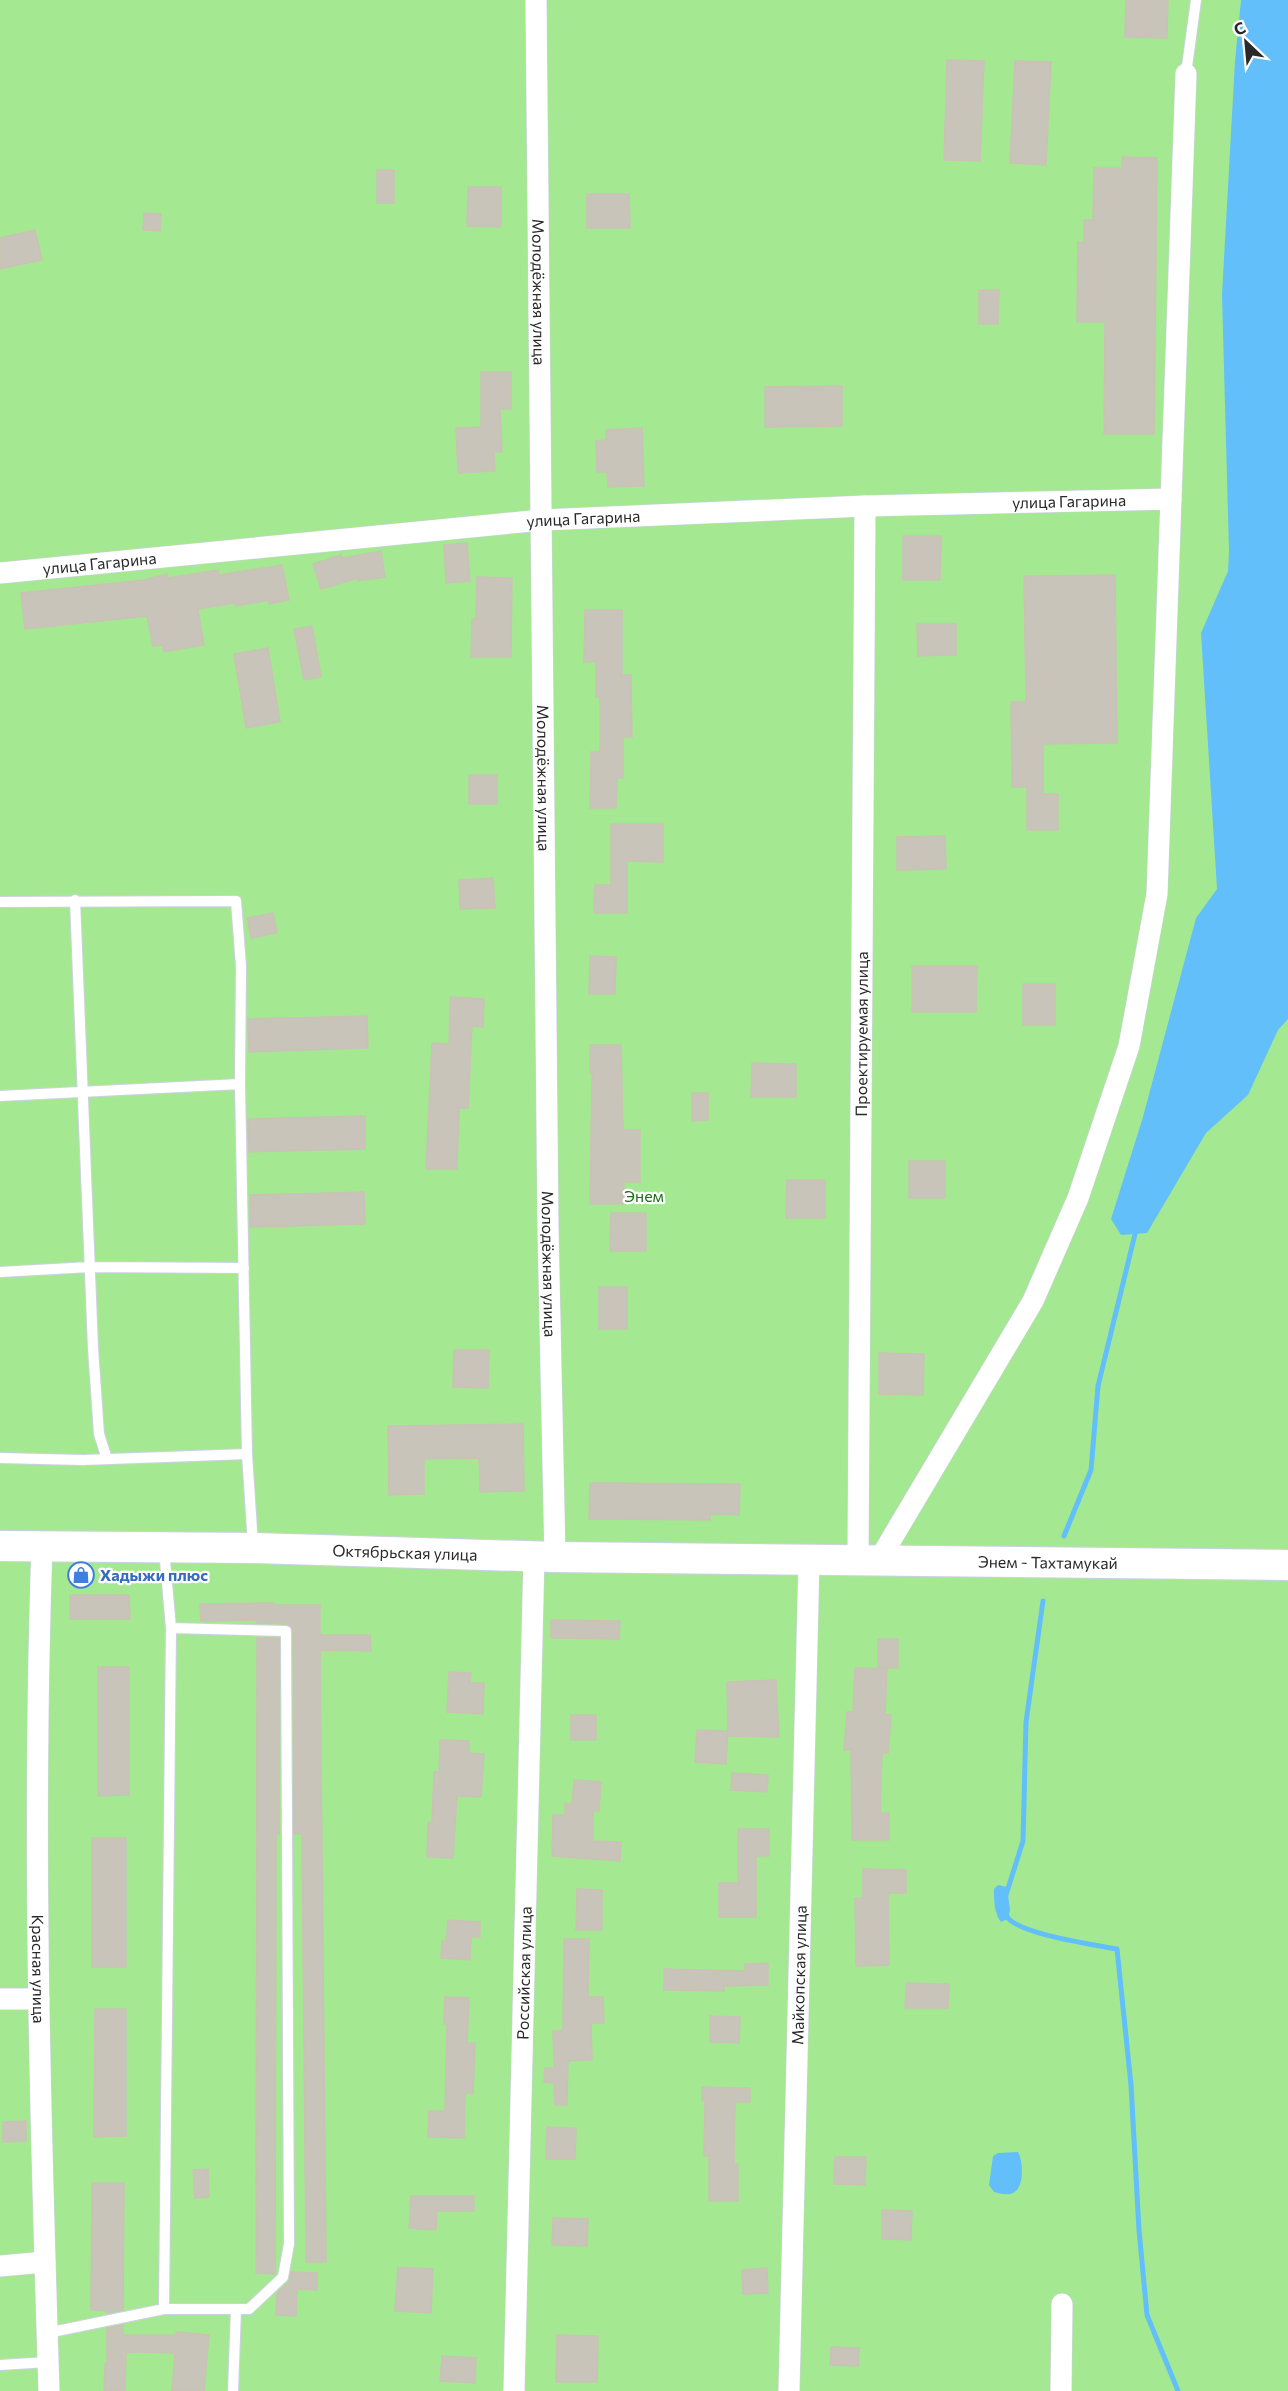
<svg xmlns="http://www.w3.org/2000/svg" width="1288" height="2391" viewBox="0 0 1288 2391" font-family="Commissioner,sans-serif">
	<style>
		.green { fill: #a4e991 }
		.water { fill: #63bff9 }
		.lines { fill: none; stroke-linecap: round; stroke-linejoin: round }
		.stream { stroke: #63bff9; stroke-width: 5 }
		.building { fill: #c8c4b9; stroke: #c8c3b3; stroke-width: 1.5 }
		.service-casing { stroke: #cfd0e4; stroke-width: 12 }
		.minor-casing { stroke: #cfd0e4; stroke-width: 22 }
		.secondary-casing { stroke: #cfd0e4; stroke-width: 32 }
		.service { stroke: #fff; stroke-width: 10 }
		.minor { stroke: #fff; stroke-width: 21 }
		.secondary { stroke: #fff; stroke-width: 30 }
		.labels { text-anchor: middle; stroke-width: 4.5; stroke-linejoin: round; paint-order: stroke }
		.street-label { font-size: 16px; fill: #292929; stroke: #fff }
		.park-label { font-size: 16px; fill: #1b6c14; stroke: #fff }
		.shop-label { font-size: 16px; font-weight: bold; fill: #366cbe; stroke: #fff; text-anchor: start }
	</style>
	<rect width="100%" height="100%" fill="#ede7da"/>
	<!-- green -->
	<path class="green" d="M0,0h1288v2391h-1288z"/>
	<!-- water -->
	<path class="water" d="M1241,0h47v1019l-10,11 -30,65 -42,38 -59,100 -26,2 -10,-16 32,-102 53,-199 21,-29 -16,-256 27,-62 1,-20 -7,-256 13,-234z
		M998,1885l9,2 3,23 -2,9 -7,3c-7,-9 -7,-21 -7,-33z
		M1018,2152c5,8 7,36 -5,41 -6,3 -14,0 -19,-1l-5,-7 4,-29 5,-3z"/>
	<g class="lines">
		<!-- stream -->
		<path class="stream" d="M1064,1536l27,-66 7,-84 38,-156
			M1005,1898l18,-57 3,-119 17,-121
			M1006,1915c8,19 90,30 111,34l14,136 8,145 8,85 31,76"/>
	</g>
	<!-- building -->
	<path class="building" d="M1126,0h42l-1,38 -42,-1z
		M947,60l37,1 -4,100 -36,-1z
		M1015,61l36,1 -5,103 -36,-2z
		M1122,157l35,1 -3,276h-50l1,-112h-28l1,-80h6v-22h9l1,-52h28z
		M377,170h17v33h-17z
		M468,187h33v40l-34,-1z
		M587,194h42l1,34h-43z
		M144,213l17,1 -1,17 -17,-1z
		M35,230l7,30 -42,9v-31z
		M979,290h20l-1,34h-19z
		M481,372h30v37h-11l2,43h-8l1,19 -37,2 -2,-45 25,-1z
		M842,386v40l-77,1v-40z
		M642,428l2,58 -36,1 -1,-15h-10l-1,-31 10,-1v-10z
		M903,536h38l-1,44h-37z
		M467,543l3,38 -24,2 -2,-38z
		M381,551l4,26 -27,4v-3l-37,11 -8,-25 28,-9 1,3z
		M282,565l7,35 -20,4v-4l-33,6 -1,-3 -37,6 6,36 -40,7 -2,-7 -9,1 -6,-30 -122,13 -4,-36 123,-13 23,-6 1,4 50,-8 1,5z
		M1115,575l2,168 -74,1v50h15v36h-31v-43h-15l-1,-85h15l-2,-126z
		M477,577l35,1 -1,79h-40l1,-38h4z
		M585,610h37v65h9l1,62h-9v41h-6l-1,30h-26l1,-56h9v-55h-4v-35h-12z
		M917,624h39v31l-38,1z
		M312,626l9,51 -17,3 -10,-51z
		M268,648l12,74 -34,6 -12,-74z
		M469,775h28v29h-28z
		M611,824h52v38l-36,-1v52h-33l1,-28h16z
		M945,836l1,33 -49,1v-33z
		M493,878l2,30 -35,1 -1,-29z
		M273,913l4,20 -26,5 -4,-20z
		M590,956l26,1 -1,37h-26z
		M912,966h65l-1,46h-64z
		M1023,984h32v41h-32z
		M450,997l34,2 -1,28 -11,-1 -4,82h-9l-2,61h-31l6,-126 17,1z
		M367,1016l1,32 -119,4 -1,-33z
		M590,1045h31l2,85h17v52h-16v22h-34l2,-131h-2z
		M752,1063l44,1v33h-45z
		M692,1093h16v27l-16,1z
		M365,1116v33l-116,3 -1,-33z
		M909,1161h36v37h-36z
		M787,1180h38v38h-39z
		M364,1192l1,32 -115,3v-32z
		M611,1213h35v38h-36z
		M599,1287h28v42h-28z
		M454,1350h35l-1,38 -35,-1z
		M879,1353l45,1 -1,41 -44,-1z
		M523,1424l1,67 -44,1 -1,-34 -55,1v35l-35,1 -1,-69z
		M590,1483l150,1 -1,31 -29,-1v6l-121,-1z
		M70,1595h59l1,24h-60z
		M274,1603v2h46v30h50l1,16 -51,-1 6,612h-20l-4,-428h-8l-1,-204 -6,-6 -30,-1v-3l-56,1 -1,-17z
		M551,1620l69,1 -1,18 -68,-1z
		M257,1638h22v196h-3l-1,440 -19,-1z
		M878,1639h20v29h-20z
		M98,1667h31v128l-31,1z
		M855,1668l32,1 -2,45 6,1 -3,38h-6l-2,60h9v27h-37l-1,-90h-7l3,-38h6z
		M449,1672l22,1 -1,10h14l-1,31 -36,-2z
		M776,1680l3,57 -51,-1 -1,-54z
		M571,1715h25v25h-25z
		M697,1730l31,1 -2,33 -31,-2z
		M440,1740l29,1v12l15,1 -3,43 -24,-1 -4,62 -26,-1 1,-35h4l2,-50h5z
		M732,1773l36,2 -1,17 -36,-2z
		M574,1780l27,2 -2,29h-6v30l28,1 -1,19 -68,-5 1,-41h12v-12l7,1z
		M738,1829h31v27h-13v61h-37v-34h19z
		M92,1838h34v129h-34z
		M863,1869l43,1v23h-18l1,72 -33,1 -1,-68h8z
		M577,1889l25,1v40h-26z
		M448,1920l32,2v15h-9l-1,23 -29,-2 1,-17h4z
		M564,1939h25l-1,58h15l1,26h-13l1,37 -24,1 -1,44h-12l-1,-22 -10,-1 1,-14h9l-1,-37 10,-1z
		M768,1963v22l-44,1v5l-60,-1v-21l81,2v-7z
		M906,1983l43,1 -1,24h-43z
		M445,1997l24,1 -2,45h8l-2,51 -8,-1 -1,45 -36,-1 1,-26h16l2,-87h-3z
		M95,2009h31v127l-32,1z
		M710,2016l30,1 -1,26 -29,-1z
		M702,2087l48,1v14h-15l-1,62h4v37h-29v-45h-5l1,-55h-3z
		M26,2121v20l-23,1v-20z
		M547,2127l29,1 -1,31h-29z
		M835,2157h31l-1,28 -31,-1z
		M208,2169l1,28 -14,1 -2,-28z
		M92,2183h32l-1,127 -16,3v-2l-16,-1z
		M411,2196h63v15h-37l-1,19 -27,-2z
		M882,2210l30,1 -1,29 -29,-1z
		M553,2218l35,1 -1,27 -35,-1z
		M398,2267l35,2 -2,44 -36,-2z
		M767,2268l1,25 -25,1 -1,-24z
		M291,2272l26,1v17l-20,-1 -1,27 -20,-1 1,-22 12,-11z
		M123,2325v10h53v-3l33,3 -5,56h-32l3,-38 -44,-1 -5,1 -1,38h-21l1,-27h2v-36z
		M557,2335l41,1 -1,46h-41z
		M831,2347l28,1 -1,18 -28,-1z
		M442,2356l34,2 -1,25 -35,-2z"/>
	<g class="lines">
		<!-- service casing -->
		<g class="service-casing">
			<path id="service" d="M1186,74l10,-74
				M75,900l18,448 6,86 8,25
				M0,902l236,-1 5,65 -1,118 7,370 6,91
				M0,1096l240,-12
				M0,1272l90,-5 154,1
				M0,1458l83,2 164,-6
				M164,2309h85l34,-32 6,-33 -3,-613 -115,-3
				M47,2333l117,-24 7,-681 -7,-78
				M0,2365l48,-3
				M233,2391l3,-82"/>
		</g>
		<!-- minor casing -->
		<g class="minor-casing">
			<g id="minor">
				<path id="s1" d="M536,0l12,1228 7,329"/>
				<path id="s2" d="M0,573l542,-53 323,-14 306,-7"/>
				<path id="s3" d="M42,1547c-10,281 -2,563 7,844"/>
				<path id="s4" d="M858,1560l7,-1054"/>
				<path d="M879,1560l154,-259 45,-103 51,-152 28,-152 29,-820"/>
				<path d="M0,1999h39"/>
				<path d="M0,2266l45,-4"/>
				<path id="s5" d="M514,2391l20,-835"/>
				<path id="s6" d="M789,2391l20,-831"/>
				<path d="M1061,2391l1,-87"/>
			</g>
		</g>
		<!-- secondary casing -->
		<g class="secondary-casing">
			<g id="secondary">
				<path id="s7" d="M0,1546l253,2 302,9 733,8"/>
			</g>
		</g>
		<!-- service -->
		<use href="#service" class="service"/>
		<!-- minor -->
		<use href="#minor" class="minor"/>
		<!-- secondary -->
		<use href="#secondary" class="secondary"/>
	</g>
	<!-- icons -->
	<defs>
		<g id="shop-ring" transform="scale(1.35)"><circle r="9.5" fill="#fff" stroke="#3f7fe0" stroke-width="1.5"/><path d="M-5-2.5h2.3a2.7 3.5 0 0 1 5.4 0H5L5.5 6h-11ZM-1.5-2.5h3a1.5 2.3 0 0 0-3 0Z" fill="#3f7fe0"/></g>
	</defs>
	<g fill-rule="evenodd">
		<use href="#shop-ring" x="81" y="1575"/>
	</g>
	<g class="labels">
		<!-- street labels -->
		<g class="street-label">
			<text dy="6" stroke="none"><textPath href="#s1" startOffset="292">Молодёжная улица</textPath></text>
			<text dy="6" stroke="none"><textPath href="#s2" startOffset="1072">улица Гагарина</textPath></text>
			<text dy="6" stroke="none"><textPath href="#s2" startOffset="586">улица Гагарина</textPath></text>
			<text dy="6" stroke="none"><textPath href="#s2" startOffset="100">улица Гагарина</textPath></text>
			<text dy="6" stroke="none"><textPath href="#s1" startOffset="778">Молодёжная улица</textPath></text>
			<text dy="6" stroke="none"><textPath href="#s4" startOffset="526">Проектируемая улица</textPath></text>
			<text dy="6" stroke="none"><textPath href="#s1" startOffset="1264">Молодёжная улица</textPath></text>
			<text dy="6" stroke="none"><textPath href="#s7" startOffset="405">Октябрьская улица</textPath></text>
			<text dy="6" stroke="none"><textPath href="#s7" startOffset="1048">Энем - Тахтамукай</textPath></text>
			<text dy="6" stroke="none"><textPath href="#s3" startOffset="422">Красная улица</textPath></text>
			<text dy="6" stroke="none"><textPath href="#s5" startOffset="418">Российская улица</textPath></text>
			<text dy="6" stroke="none"><textPath href="#s6" startOffset="416">Майкопская улица</textPath></text>
		</g>
		<!-- park labels -->
		<g class="park-label">
			<text x="644" y="1202">Энем</text>
		</g>
		<!-- shop labels -->
		<g class="shop-label">
			<text x="100" y="1581">Хадыжи плюс</text>
		</g>
	</g>
	<!-- north arrow -->
	<g transform="translate(1246 42) rotate(334)" stroke="#ffffff" stroke-width="4.5" paint-order="stroke">
	<path d="M0-4.5L10 22L0 15L-10 22Z" fill="#292929"/>
	<text y="-9" font-size="16" font-weight="bold" text-anchor="middle" fill="#292929">С</text>
	</g>
</svg>
